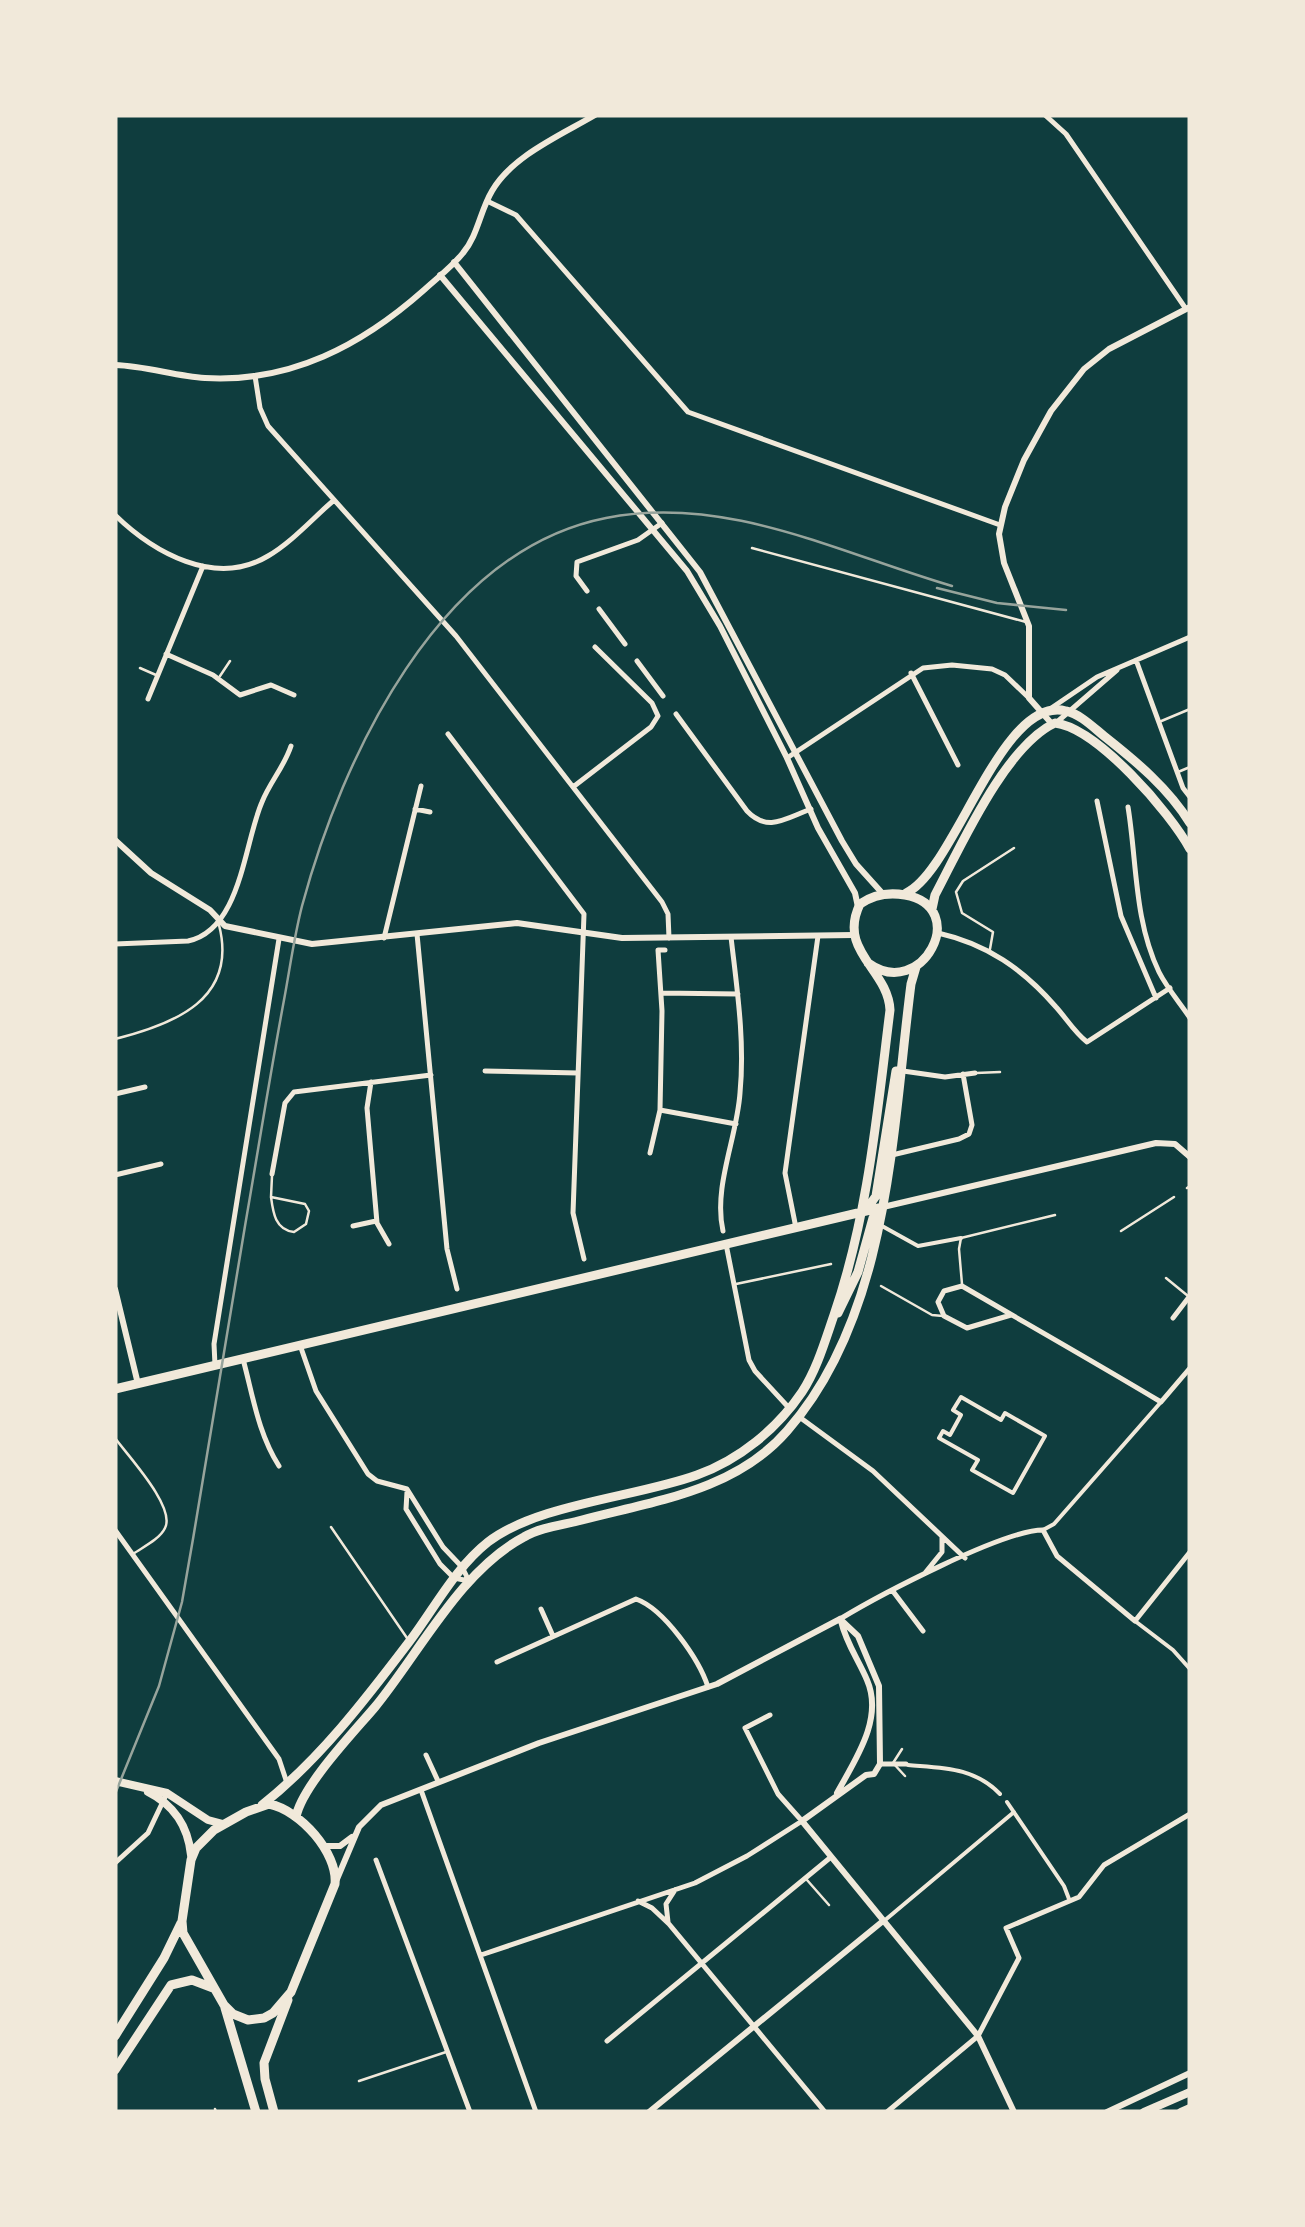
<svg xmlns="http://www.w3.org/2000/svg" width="1305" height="2227" viewBox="0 0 1305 2227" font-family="'Zilla Slab',serif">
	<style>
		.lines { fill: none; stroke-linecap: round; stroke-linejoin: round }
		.service { stroke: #f1e9da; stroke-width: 2.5 }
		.pedestrian { stroke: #f1e9da; stroke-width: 4 }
		.minor { stroke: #f1e9da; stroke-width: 5 }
		.tertiary { stroke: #f1e9da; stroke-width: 6 }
		.secondary { stroke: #f1e9da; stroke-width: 8 }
		.primary { stroke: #f1e9da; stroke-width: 9 }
		.rail { stroke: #97a49c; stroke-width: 2.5 }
	</style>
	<rect width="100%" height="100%" fill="#0f3d3e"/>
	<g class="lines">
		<!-- service -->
		<path class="service" d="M752,548l274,74
			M140,668l16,7
			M220,676l10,-15
			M1159,722l31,-13
			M1178,772l12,-5
			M990,949l3,-17 -31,-19 -6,-21 7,-11 51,-33
			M115,1039c60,-15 123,-40 104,-114
			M976,1073l24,-1
			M1187,1188l3,-2
			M271,1197c2,15 4,33 23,35l12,-8 3,-13 -4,-7 -34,-7 1,-21
			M1121,1231l53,-34
			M1166,1278l22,18
			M736,1284l95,-20
			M962,1284l-3,-35 2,-11 94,-23
			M881,1286l51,29 11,1
			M115,1438c13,18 61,69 50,90 -5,11 -22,19 -32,26
			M331,1527l76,111
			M902,1749l-9,14 12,13
			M807,1880l22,25
			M359,2081l87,-29
			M215,2109l1,3"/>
		<!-- pedestrian -->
		<path class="pedestrian" d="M882,1226l36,20 43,-8
			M961,1397l40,23 4,-7 40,23 -32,57 -41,-23 6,-10 -39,-22 4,-7 7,4 11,-20 -8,-5z
			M1043,1530l11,-6 107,-122
			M1135,1621l38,29 17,19
			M908,1765c35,3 66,2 92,29
			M1007,1802l57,84 5,13
			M884,1921l130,-109"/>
		<!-- minor -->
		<path class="minor" d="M1045,115l21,19 120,175
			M487,201l29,14 172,197 312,113
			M255,376l5,32 8,18 188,210 206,266 6,12 1,24
			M115,515c38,37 100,73 153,41 24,-14 44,-37 65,-55
			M587,591l-11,-15 1,-14 61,-22 24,-17
			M599,609l26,35
			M166,654l47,21 27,20 31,-10 23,10
			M1136,660l47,128 7,9
			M637,661l26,35
			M911,673l47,92
			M148,699l55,-133
			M1047,711l50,-34 93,-40
			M676,714l71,97c21,22 39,7 64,-2
			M1057,722l60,-52
			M448,734l136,180 -11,299 11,46
			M787,758l136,-90 29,-3 40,4 13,6 24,23
			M573,787l78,-60 7,-11 -6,-13 -57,-56
			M1097,801l24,115 35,82
			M1128,807c9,55 6,113 31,165 8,16 21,31 31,46
			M415,809l15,3
			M938,933c49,11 85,36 118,74 10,11 19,26 31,35l83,-54
			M417,934l30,315 10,40
			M384,938l37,-152
			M115,944l73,-3c53,-11 56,-98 74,-139 8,-20 22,-35 29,-56
			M661,993l77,1
			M485,1071l93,2
			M903,1071l42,6 30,-4
			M371,1082l-4,26 10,115 12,21
			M115,1094l30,-7
			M660,1110l76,14
			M650,1153l10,-43 2,-99 -4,-61h7
			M892,1155l67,-16 10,-5 3,-9 -9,-51
			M272,1174l13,-71 9,-11 137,-17
			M115,1175l46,-11
			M353,1226l23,-5
			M796,1228l-11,-55 33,-237
			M723,1231c-10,-44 14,-93 17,-138 5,-52 -3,-104 -9,-156
			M726,1244l23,116 6,11 35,38
			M1011,1315l-44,13 -23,-12 -6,-14 6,-11 18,-5c67,39 134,77 199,116l29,-34
			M1173,1318l16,-21
			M300,1345l16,46 52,83 9,7 30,8 36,58 19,20 7,14
			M243,1359c10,37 15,74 36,107
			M215,1365l-1,-21 65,-405
			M798,1416l75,55 92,87
			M407,1492l-1,17 34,55 14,14 15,3
			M115,1530l164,229 8,24
			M925,1573l17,-21v-15
			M892,1590l31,41
			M541,1609l12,27
			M840,1619c38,-23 163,-89 203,-89l14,26 78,65 55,-69
			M497,1662l139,-63c28,10 63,60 72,88
			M426,1755l12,26
			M880,1764h26
			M421,1790l115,322
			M376,1860l94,252
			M115,1863l33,-30 19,-40
			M638,1901l14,7 17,16 156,188
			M668,1922l-2,-18 9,-14
			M481,1955l214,-72 52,-27 55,-35 -24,-27 -33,-66 25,-13
			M607,2041l224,-184
			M887,2112l91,-76 41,-78 -13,-30 73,-31 25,-32 86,-51"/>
		<!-- tertiary -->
		<path class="tertiary" d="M454,262l246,310 142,269 14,23 27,30
			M440,275l247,296 33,55 67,132 31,70 37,65 3,14
			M115,365c31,1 60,11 90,13 86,5 157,-33 219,-88 13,-12 28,-23 39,-37 15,-18 17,-42 29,-62 20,-35 69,-56 103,-76
			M1052,724l-23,-26v-72l-25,-63 -5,-29 6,-27 19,-47 27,-49 33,-42 25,-20 81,-42
			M115,840l36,33 59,37 15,16 87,18 205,-21 105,15 232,-3
			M883,1207l273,-64 19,1 15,13
			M115,1289l23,95
			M840,1619l18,17 21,50 1,78 -6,10 -8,1 -64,46 176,215 36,76
			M837,1793c18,-33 47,-74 30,-113 -9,-21 -21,-37 -26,-59
			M323,1846h17l12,-9
			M337,1879l22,-52 22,-22 158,-62 178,-59 123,-65
			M649,2112l234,-191
			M1107,2112l83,-39"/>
		<!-- secondary -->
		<path class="secondary" d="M115,1781l52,12 41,27 15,4
			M148,1792c26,13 40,34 43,63
			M1144,2112l46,-20
			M1181,2112l9,-4"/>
		<!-- primary -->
		<path class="primary" d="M906,893c49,-22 95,-199 160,-182 14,3 27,16 38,25 33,26 64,52 86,87
			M932,909l3,-14c25,-47 70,-149 120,-172 42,5 115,89 135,126
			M866,1210l10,-14 20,-125
			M838,1313l20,-41 15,-54 8,-9
			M115,1389l768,-182
			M269,1804c31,6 69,49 66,80l-44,108 -18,21 -9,5 -16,2 -15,-6 -9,-9 -41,-72 -1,-12 9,-61 5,-12 18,-18 32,-18z
			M262,1805c57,-45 103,-105 147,-163 25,-33 46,-74 79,-100 49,-38 149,-45 209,-67 42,-15 80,-46 105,-83 15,-23 23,-51 32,-77 34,-99 43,-201 56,-305 -2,-41 -53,-59 -30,-106 13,-9 28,-12 45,-9 67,12 17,107 -37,68
			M296,1817c6,-31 57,-84 79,-110 45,-55 85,-136 149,-170 17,-10 39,-12 58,-17 72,-19 153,-29 205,-89 103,-117 105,-300 124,-447l5,-17
			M225,2008l31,104
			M115,2036l49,-78 17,-35
			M115,2070l56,-85 21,-5 21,8
			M274,2112l-9,-33 -1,-16 24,-63"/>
		<!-- rail -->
		<path class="rail" d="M937,588l60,15 69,7
			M115,1794l44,-108 23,-84c22,-125 43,-250 63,-376 13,-75 25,-151 39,-226 6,-32 10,-63 18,-94 40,-148 136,-355 304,-388 120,-24 233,35 346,68"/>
	</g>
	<!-- border -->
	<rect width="1305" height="2227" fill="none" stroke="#f1e9da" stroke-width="235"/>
</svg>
